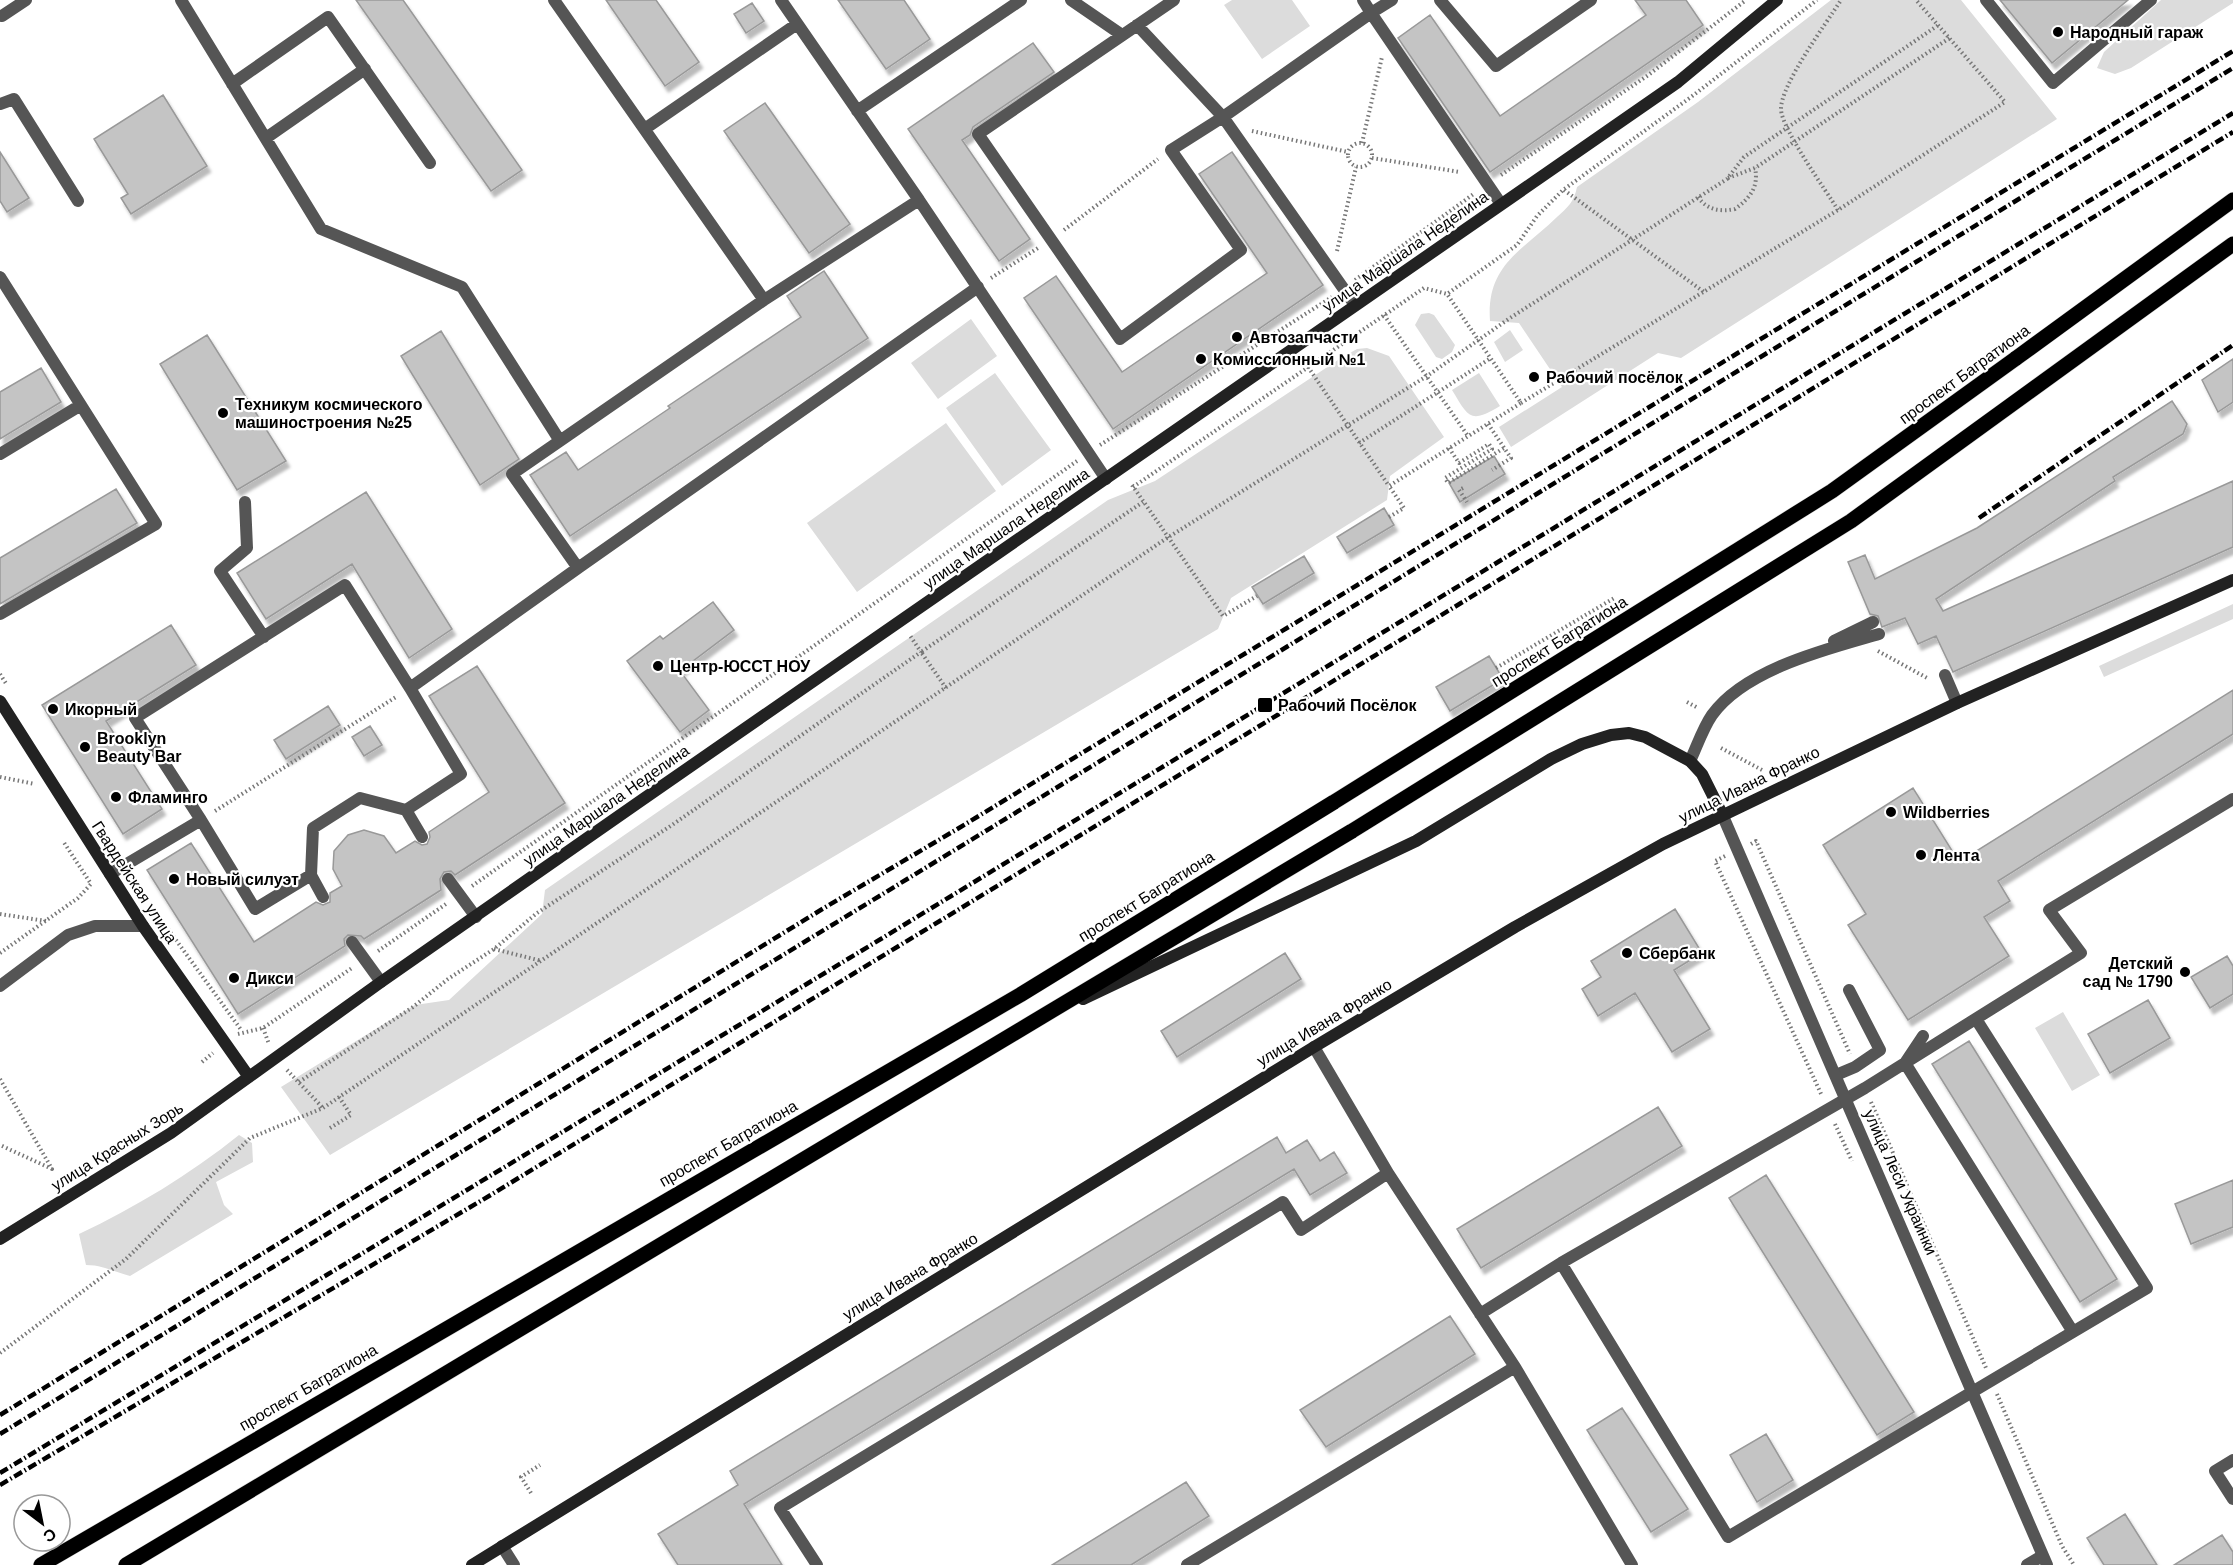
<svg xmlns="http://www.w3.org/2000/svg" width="2233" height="1565" viewBox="0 0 2233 1565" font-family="Helvetica,sans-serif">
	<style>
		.green { fill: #dcdcdc }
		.building { fill: #c4c4c4; stroke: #999; stroke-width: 1.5; filter: url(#shadow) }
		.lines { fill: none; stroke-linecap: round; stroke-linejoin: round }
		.primary-casing { stroke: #dbdbdb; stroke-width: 16 }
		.path { stroke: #777; stroke-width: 4; stroke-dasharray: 1.5 3; stroke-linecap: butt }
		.lane { stroke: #555; stroke-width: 12 }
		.street { stroke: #555; stroke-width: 12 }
		.secondary { stroke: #222; stroke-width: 12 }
		.primary { stroke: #000; stroke-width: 15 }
		.rail { stroke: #000; stroke-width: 4.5; stroke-dasharray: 9 3 1.5 3; stroke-linecap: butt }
		.primary-bridge-casing { stroke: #dbdbdb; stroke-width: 16; stroke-linecap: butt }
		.primary-bridge { stroke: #000; stroke-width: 15 }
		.poi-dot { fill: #000; stroke: #fff; stroke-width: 2 }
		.labels { text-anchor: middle; stroke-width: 4.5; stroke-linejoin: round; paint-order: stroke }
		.poi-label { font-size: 16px; font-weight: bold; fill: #000; stroke: #fff; text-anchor: start }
		.street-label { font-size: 16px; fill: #000; stroke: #fff }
	</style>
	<defs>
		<filter id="shadow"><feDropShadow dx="3.5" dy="6" stdDeviation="1.5" flood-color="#0004"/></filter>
	</defs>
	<rect width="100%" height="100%" fill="#fff"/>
	<!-- green -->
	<path class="green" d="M1232,0h60l18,26 -48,33 -38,-54z
		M1831,0h130l96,119 -376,239 -23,-5 -147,94 -12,-20 63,-40 -43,-64 -29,-2c-4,-56 32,-70 67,-104 11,-10 17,-15 20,-30l121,-85z
		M2161,0h72v3l-102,65 -16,6 -18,-6 7,-16z
		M1429,313l5,2 21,30 -3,7 -10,7 -6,-2 -21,-32 6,-11z
		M971,319l26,37 -59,43 -27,-36z
		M1510,330l13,20 -18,12 -11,-20z
		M1367,348l22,8 55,81 -54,39 -3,24 -156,98 -13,31 -888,526 -49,-68 134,-82 34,-5 93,-86 3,-24 563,-390 47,-19 186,-123 16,-9z
		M995,373l56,77 -49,36 -56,-78z
		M1479,373l21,33c-30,18 -31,12 -48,-16z
		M946,423l50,68 -139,101 -50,-69z
		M2233,604v15l-129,58 -5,-11z
		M2063,1012l37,63 -28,16 -37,-63z
		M239,1135l13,8 1,19 -37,20 8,23 9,9 -103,62c-16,-4 -27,-11 -44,-11l-7,-31c57,-27 110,-59 160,-99z"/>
	<!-- building -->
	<path class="building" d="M356,0h47l119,170 -31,21z
		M606,0h50l43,62 -34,24z
		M838,0h66l26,39 -44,30z
		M1635,0h51l17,25 -213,147 -92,-134 32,-23 70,101 146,-101z
		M2000,0h128l-76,63z
		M752,3l12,18 -18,12 -12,-19z
		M1033,43l21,29 -81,55 -3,8 -8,5 68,99 -31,22 -91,-132z
		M163,95l44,71 -76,48 -10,-16 7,-4 -34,-55z
		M765,103l85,121 -41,29 -85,-122z
		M0,152l29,46 -22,14 -7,-11z
		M1232,152l91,133 -210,144 -89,-131 32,-22 66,96 145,-99 -68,-99z
		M824,271l44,67 -298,198 -40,-61 36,-23 12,18 92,-62 -2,-2 133,-89 -14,-21z
		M441,331l78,128 -39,26 -79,-129z
		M207,335l79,126 -49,29 -77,-126z
		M2233,359v43l-15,10 -16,-32z
		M41,368l20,34 -61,37v-47z
		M2172,401l15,23 -4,10 -70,43 2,4 -179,118 7,12 290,-130v66l-280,125 -17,-36 -18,8 -13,-26 -23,9 -4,-11 -8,-2 -22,-52 17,-7 10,24 102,-51z
		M1494,456l11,18 -45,28 -11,-19z
		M116,489l21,34 -137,81v-46z
		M366,492l86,137 -43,29 -57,-94 -86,55 -29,-46z
		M1384,508l10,17 -47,28 -10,-16z
		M1304,556l10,17 -51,31 -11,-17z
		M713,602l21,28 -54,41 29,39 -29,22 -53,-71 33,-25 3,3z
		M171,625l25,40 -90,56 56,88 -39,25 -81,-129z
		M1489,656l14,23 -53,32 -14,-24z
		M477,666l88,137 -110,72 -4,-4 -7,1 -4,7 1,11 -77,49 -3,-3 -13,-1 -4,4 1,7 -107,68 -91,-144 44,-27 63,99 62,-40 7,3 7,-3v-9l12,-7 -9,-17 1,-18 14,-16 16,-5 20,6 12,17 19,-12 7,4 5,-1 3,-7 -1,-5 60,-40 -60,-96z
		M2233,690v44l-235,147 12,20 -26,16 25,39 -101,64 -60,-95 18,-11 -43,-69 90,-57 46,74z
		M328,706l12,19 -54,34 -12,-19z
		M370,726l12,19 -18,11 -12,-19z
		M1675,909l27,44 -28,17 36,59 -38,23 -37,-59 -37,23 -16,-27 19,-12 -10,-16z
		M1285,953l16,26 -124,78 -16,-26z
		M2227,956l6,10v28l-23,14 -19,-31z
		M2148,1000l22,38 -60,35 -22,-39z
		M1969,1041l148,238 -37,23 -148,-238z
		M1658,1107l24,39 -201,122 -24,-39z
		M1277,1137l9,16 21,-13 13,21 14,-9 13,21 -37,22 -16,-26 -550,335 38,61h-104l-20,-31 80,-49 -8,-14z
		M1766,1175l148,237 -37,23 -148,-237z
		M2233,1180v47l-42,17 -16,-40z
		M1450,1316l25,38 -149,93 -26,-37z
		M1622,1408l66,101 -37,23 -64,-102z
		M1766,1434l27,46 -36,22 -27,-47z
		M1186,1482l23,34 -78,49h-79z
		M2125,1514l32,51h-53l-17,-27z
		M2222,1535l11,17v13h-59z"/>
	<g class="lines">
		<!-- primary casing -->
		<g class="primary-casing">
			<path id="primary" d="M2015,359l218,-159
				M41,1565l979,-570 314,-193
				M126,1565l1226,-734"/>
		</g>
		<!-- path -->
		<path class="path" d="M1252,131l96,21
			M1362,143l20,-86
			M1348 155a12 12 0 1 1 24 0a12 12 0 1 1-24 0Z
			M1372,158l88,14
			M1501,175l146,-99 99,-76
			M1728,178l27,-10 196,-131
			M1564,190l140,102
			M1698,197c9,13 22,15 37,12 15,-11 24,-22 20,-41
			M1838,210c-11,-18 -57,-82 -57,-101 0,-25 45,-85 60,-109
			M1064,230l94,-71
			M1337,251l19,-84
			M991,278l47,-30
			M1355,280l120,-87
			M1384,315l84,121
			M1308,367l81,119
			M1521,403l317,-193 167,-108 -89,-102
			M1488,424l23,34 -19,12
			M1359,443l132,-85
			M1100,445l232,-148
			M1449,448l10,15 30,-19 3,5 -47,29 3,5 56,-35
			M1132,485l91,131 34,-20
			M1133,487l291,-199 23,6 70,-49 20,-29 26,-26 128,-93 126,-97
			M1463,488l-4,2 8,12
			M1389,517l15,-9 -15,-22 132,-83 -74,-109
			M1878,651l51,28
			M1496,668l120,-71
			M0,674l7,11
			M946,688l-25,-36 222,-150
			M1687,702l11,6
			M1721,748l41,22
			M0,777l35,7
			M215,811l181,-114
			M1751,844l5,-3 94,213
			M1725,856l-10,5 107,235
			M472,886l605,-425
			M0,914l46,7
			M168,929l74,102
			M494,949l48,12
			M378,951l68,-47
			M0,953l78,-55 13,-14 -28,-43
			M263,1028l6,16
			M238,1034l25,-6 89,-60
			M202,1062l11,-9
			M287,1070l36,38
			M0,1079l52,90 -52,-24
			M299,1082l114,-75 35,-28 46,-30 43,-36 135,-88 249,-173 -12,-18
			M1871,1102l115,266
			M1835,1124l17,37
			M330,1128l21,-13 -12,-18
			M0,1353l126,-94 124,-121 73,-30 844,-570 260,-162 83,-58 217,-139 17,-22 196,-133
			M1997,1394l65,152 12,19
			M531,1493l-10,-16 19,-12"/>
		<!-- lane -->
		<path class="lane" d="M181,0l140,229 141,58 98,154
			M554,0l210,300
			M781,0l138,200 -155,100 -252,174 66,94 400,-281
			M1071,0l51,35
			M1174,0l-196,134 142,205 121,-89 -70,-100 52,-33 148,-104 -8,-13
			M1392,0l-21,13 130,191
			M1440,0l56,66 95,-66
			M1986,0l67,83 98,-83
			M2,16l24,-16
			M1137,25l86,92 132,188
			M232,84l96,-67 102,146
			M0,104l14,-5 64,102
			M857,111l164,-111
			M646,128l151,-104
			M266,138l99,-69
			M919,200l187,279
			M0,277l156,247 -156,90
			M0,454l81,-49
			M245,502l2,46 -27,23 44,66
			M1834,641l39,-19
			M1945,675l12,28
			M1690,761c7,-15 13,-33 22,-46 33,-46 115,-66 167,-81
			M406,810l55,-36 -51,-86 168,-120
			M201,820l-66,-102 210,-133 65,103
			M110,874l91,-54 54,89 56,-34
			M448,879l28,38
			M323,897l-12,-22 2,-47 47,-30 46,12 16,27
			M352,942l29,40
			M0,986l68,-51 27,-9h48
			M1923,1036l-18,27 168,269
			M1314,1047l74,126 127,194 117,198
			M1836,1075l19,-8 25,-17 -31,-60
			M1561,1263l167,274 419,-249 -171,-269
			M1480,1314l81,-51 304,-175 216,-135 -32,-43 184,-111
			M2233,1460l-18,11 18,28
			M817,1565l-37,-57 503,-306 18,28 87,-57
			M1187,1565l328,-198
			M2027,1565l15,-9"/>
		<!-- street -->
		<path class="street" d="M1722,814l325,751
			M502,1546l12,19"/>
		<!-- secondary -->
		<path class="secondary" d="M0,701l143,225 106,151
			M1083,999l333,-158 135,-82 31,-15 29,-9 18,-2 16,4 45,24 12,13 20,40
			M0,1239l171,-106 210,-151 258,-180 1039,-720 99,-82
			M472,1565l842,-518 201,-120 148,-83 294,-141 276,-123"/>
		<!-- primary -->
		<use href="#primary" class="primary"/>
		<!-- rail -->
		<path class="rail" d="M1979,518l254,-173
			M0,1415l824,-507 135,-80 1274,-777
			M0,1434l2233,-1366
			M0,1473l871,-528 1362,-832
			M0,1485l489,-289 1744,-1064"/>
		<!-- primary-bridge casing -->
		<g class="primary-bridge-casing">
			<path id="primary-bridge" d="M1334,802l498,-311 183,-132
				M1352,831l499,-310 382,-277"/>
		</g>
		<!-- primary-bridge -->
		<use href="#primary-bridge" class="primary-bridge"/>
	</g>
	<!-- markers -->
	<g class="poi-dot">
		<circle cx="2058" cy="32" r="6"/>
		<circle cx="1237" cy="337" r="6"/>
		<circle cx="1201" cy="359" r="6"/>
		<circle cx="1534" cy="377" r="6"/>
		<circle cx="223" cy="413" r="6"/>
		<circle cx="658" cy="666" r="6"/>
		<rect x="1257" y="697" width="16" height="16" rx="3"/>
		<circle cx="53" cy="709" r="6"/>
		<circle cx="85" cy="747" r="6"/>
		<circle cx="116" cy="797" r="6"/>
		<circle cx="1891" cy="812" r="6"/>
		<circle cx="1921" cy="855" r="6"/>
		<circle cx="174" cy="879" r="6"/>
		<circle cx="1627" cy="953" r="6"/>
		<circle cx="2185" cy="972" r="6"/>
		<circle cx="234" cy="978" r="6"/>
	</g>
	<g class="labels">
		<!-- poi labels -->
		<g class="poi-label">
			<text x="2070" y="38">Народный гараж</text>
			<text x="1249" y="343">Автозапчасти</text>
			<text x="1213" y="365">Комиссионный №1</text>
			<text x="1546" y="383">Рабочий посёлок</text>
			<text x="235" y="410">Техникум космического<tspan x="235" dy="18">машиностроения №25</tspan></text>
			<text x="670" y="672">Центр-ЮССТ НОУ</text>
			<text x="1278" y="711">Рабочий Посёлок</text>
			<text x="65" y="715">Икорный</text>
			<text x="97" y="744">Brooklyn<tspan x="97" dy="18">Beauty Bar</tspan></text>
			<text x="128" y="803">Фламинго</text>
			<text x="1903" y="818">Wildberries</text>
			<text x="1933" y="861">Лента</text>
			<text x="186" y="885">Новый силуэт</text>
			<text x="1639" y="959">Сбербанк</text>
			<text x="2173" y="969" text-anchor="end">Детский<tspan x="2173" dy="18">сад № 1790</tspan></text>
			<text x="246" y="984">Дикси</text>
		</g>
		<!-- street labels -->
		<g class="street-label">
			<text transform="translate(1405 251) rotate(-35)" y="6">улица Маршала Неделина</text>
			<text transform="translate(1964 374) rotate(-36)" y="6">проспект Багратиона</text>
			<text transform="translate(1006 528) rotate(-35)" y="6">улица Маршала Неделина</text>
			<text transform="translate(1559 641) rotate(-32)" y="6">проспект Багратиона</text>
			<text transform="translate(1749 784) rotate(-26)" y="6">улица Ивана Франко</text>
			<text transform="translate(606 805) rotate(-35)" y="6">улица Маршала Неделина</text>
			<text transform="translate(135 882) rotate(57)" y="6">Гвардейская улица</text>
			<text transform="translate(1146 896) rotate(-32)" y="6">проспект Багратиона</text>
			<text transform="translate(1324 1022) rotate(-31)" y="6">улица Ивана Франко</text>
			<text transform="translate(728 1143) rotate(-30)" y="6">проспект Багратиона</text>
			<text transform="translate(117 1146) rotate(-32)" y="6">улица Красных Зорь</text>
			<text transform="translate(1901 1182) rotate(66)" y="6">улица Леси Украинки</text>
			<text transform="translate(910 1276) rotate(-31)" y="6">улица Ивана Франко</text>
			<text transform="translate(308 1387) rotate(-30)" y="6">проспект Багратиона</text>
		</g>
	</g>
	<!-- north arrow -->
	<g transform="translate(42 1523) rotate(148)"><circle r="28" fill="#ffffff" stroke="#999999" stroke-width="1.5"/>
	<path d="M0-4.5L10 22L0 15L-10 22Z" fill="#000000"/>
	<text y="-9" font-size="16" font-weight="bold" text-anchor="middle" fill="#000000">С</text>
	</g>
</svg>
